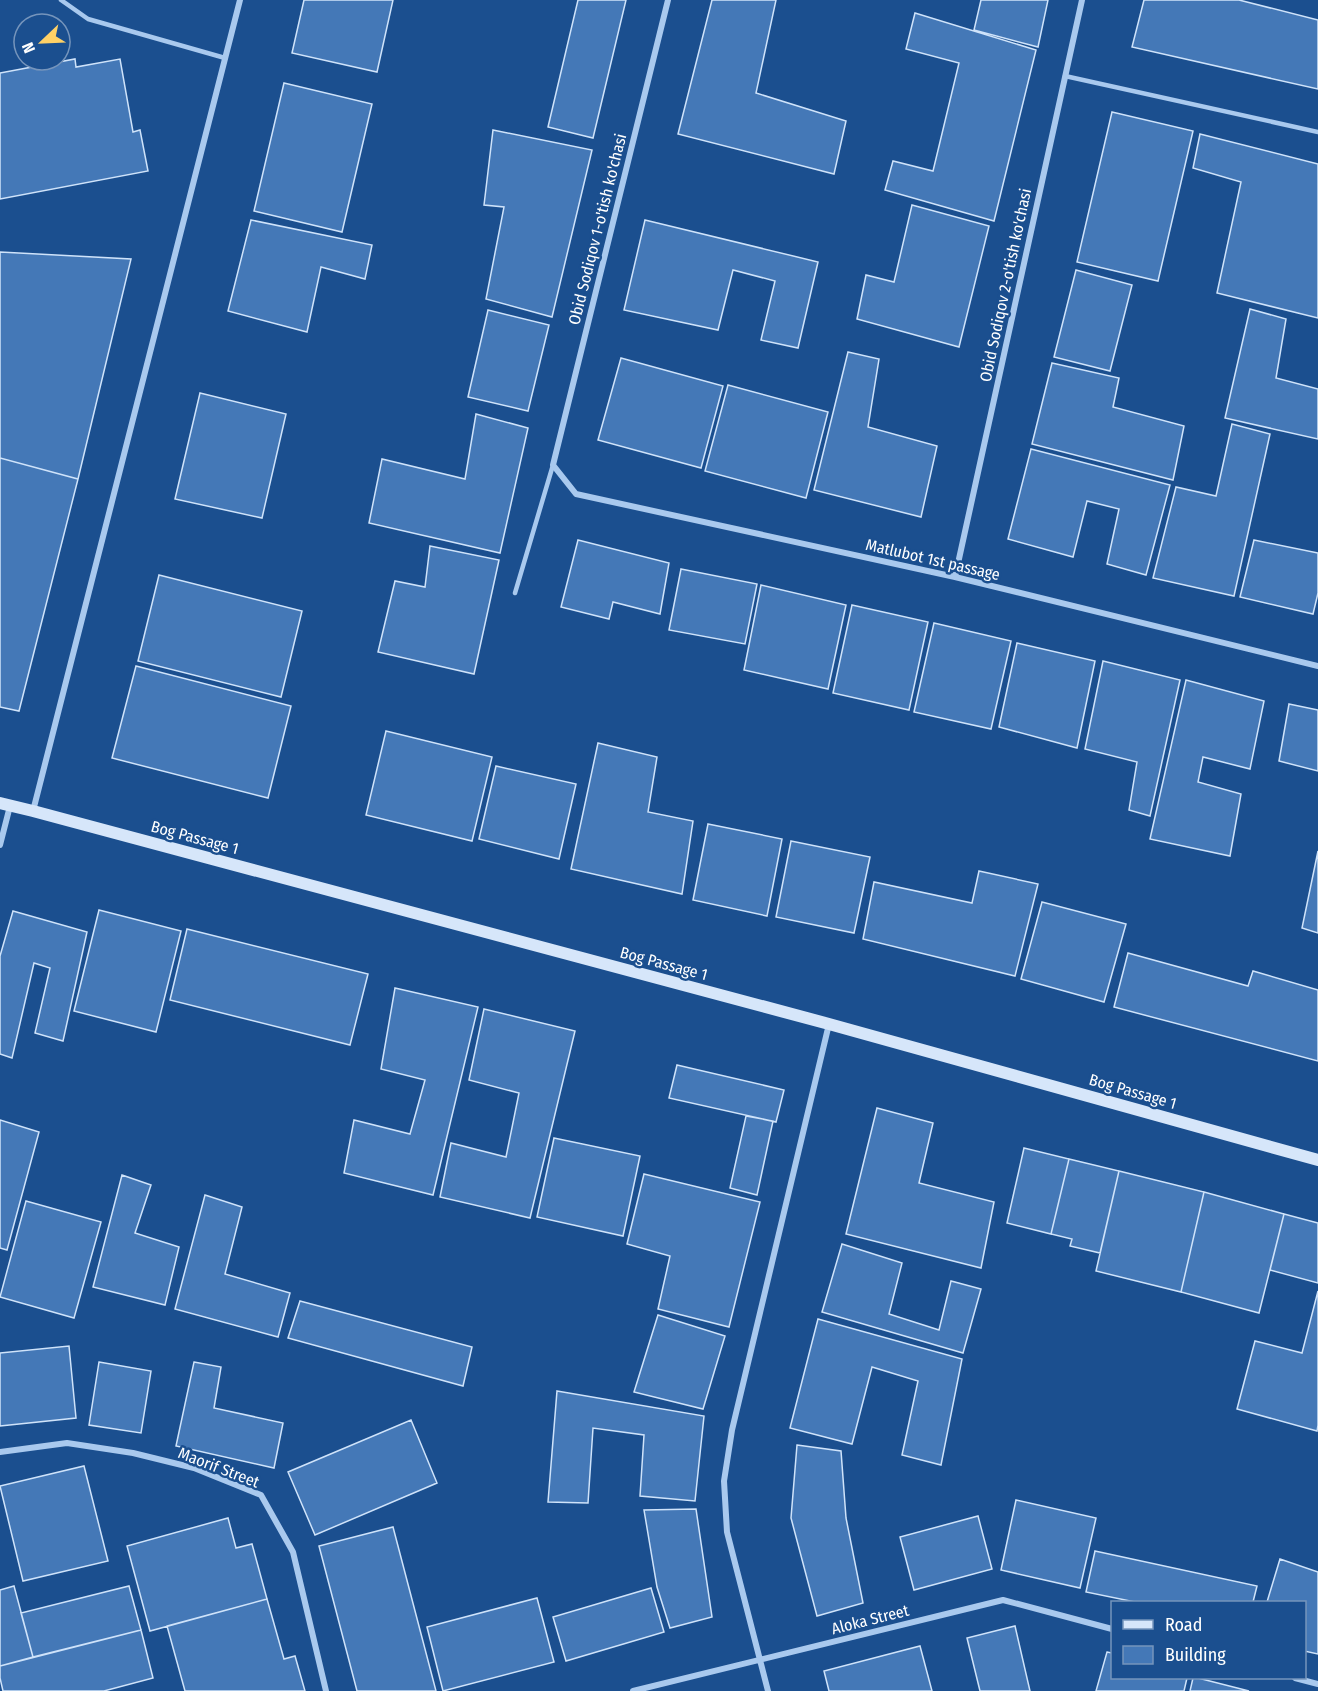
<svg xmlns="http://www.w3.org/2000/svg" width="1318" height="1691" viewBox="0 0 1318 1691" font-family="'Fira Sans Condensed',sans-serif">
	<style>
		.building { fill: #4478b7; stroke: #cfe3fa; stroke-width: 1.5 }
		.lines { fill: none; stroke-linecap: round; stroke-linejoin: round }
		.lane { stroke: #a9c9ee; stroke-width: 4.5 }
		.street { stroke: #a9c9ee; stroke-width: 6 }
		.secondary { stroke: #d6e6fa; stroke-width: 12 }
		.labels { text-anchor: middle; stroke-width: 5; stroke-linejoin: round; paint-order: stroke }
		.street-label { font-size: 16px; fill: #fff; stroke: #1b4f8f }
	</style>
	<rect width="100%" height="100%" fill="#1b4f8f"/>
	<!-- building -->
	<path class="building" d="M304,0h89l-16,72 -85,-19z
		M578,0h48l-33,138 -45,-11z
		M712,0h64l-20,93 90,28 -12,53 -156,-40z
		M981,0h67l-10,47 -64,-17z
		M1144,0h95l79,20v69l-186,-42z
		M915,13l121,37 -42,171 -109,-31 8,-29 40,10 26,-108 -53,-14z
		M75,59l1,8 44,-8 13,73 7,-2 8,41 -148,28v-126z
		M284,83l88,21 -30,128 -88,-21z
		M1112,112l81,19 -35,150 -81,-19z
		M493,130l99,20 -40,167 -66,-18 18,-92 -20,-2z
		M1200,134l118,30v154l-101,-25 24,-111 -48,-14z
		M912,205l77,21 -30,121 -102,-28 9,-44 28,7z
		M251,220l121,25 -7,34 -44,-12 -14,65 -79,-21z
		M645,220l173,42 -20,86 -37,-8 14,-59 -42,-11 -15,60 -94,-20z
		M0,252l131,7 -53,220 -78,-21z
		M1076,270l56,15 -22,86 -56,-14z
		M1250,309l36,10 -10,59 42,11v50l-93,-21z
		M488,310l61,15 -21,86 -60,-14z
		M848,352l31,7 -11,68 69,19 -16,71 -107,-27z
		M621,358l102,28 -22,82 -103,-28z
		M1052,363l67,15 -6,29 71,19 -11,54 -141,-36z
		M728,385l100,27 -22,86 -101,-27z
		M200,393l86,21 -24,104 -87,-19z
		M476,414l52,14 -28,125 -131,-30 13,-64 83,20z
		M1232,424l38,10 -36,162 -81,-18 23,-91 40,9z
		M1031,449l139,36 -24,90 -39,-11 12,-55 -32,-8 -14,56 -65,-18z
		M0,458l78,21 -59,232 -19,-4z
		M578,540l91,23 -9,51 -47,-12 -4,17 -48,-12z
		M1254,540l64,13v40l-5,21 -73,-17z
		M430,546l69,14 -25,114 -96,-22 17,-71 30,6z
		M681,569l76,15 -12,60 -76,-14z
		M159,575l143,36 -21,86 -143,-36z
		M761,585l85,20 -18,84 -84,-19z
		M852,605l76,17 -19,88 -76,-17z
		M934,623l77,18 -20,88 -77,-17z
		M1017,643l78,18 -18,87 -78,-21z
		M1103,661l77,19 -30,136 -21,-6 8,-48 -52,-13z
		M136,666l155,40 -23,92 -156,-40z
		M1186,680l78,21 -14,68 -47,-12 -5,25 43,12 -11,62 -80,-17z
		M1289,704l29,6v61l-39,-10z
		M386,731l106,26 -20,84 -106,-26z
		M598,743l59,14 -9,55 45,9 -11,73 -111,-25z
		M496,766l80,18 -17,75 -80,-20z
		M708,824l74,15 -15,77 -74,-16z
		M791,841l79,16 -16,76 -78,-16z
		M1318,851v82l-16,-5z
		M979,871l59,13 -23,92 -152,-37 11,-57 98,21z
		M1042,902l84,22 -22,78 -83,-23z
		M99,910l82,21 -25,101 -82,-21z
		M13,911l74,21 -24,109 -28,-8 15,-65 -16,-5 -22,95 -12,-4v-98z
		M187,929l181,45 -18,71 -180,-45z
		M1128,953l120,33 5,-15 65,19v71l-204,-54z
		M395,988l83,19 -45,188 -89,-22 10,-53 56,14 15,-54 -44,-11z
		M484,1009l91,22 -45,187 -90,-21 11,-54 55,14 13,-64 -50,-13z
		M677,1065l107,25 -8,32 -107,-24z
		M877,1108l56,15 -14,60 75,19 -13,66 -135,-34z
		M746,1116l27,5 -16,74 -27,-7z
		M0,1120l39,12 -32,118 -7,-2z
		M554,1138l86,18 -17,80 -86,-19z
		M1024,1148l45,11 -18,75 -44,-11z
		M1069,1159l50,12 -19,82 -30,-7 2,-7 -21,-5z
		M1119,1171l85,21 -23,100 -85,-21z
		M644,1174l116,28 -31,125 -71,-18 12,-53 -43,-12z
		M122,1175l29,10 -16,48 44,14 -14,58 -72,-18z
		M1204,1192l80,22 -25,99 -78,-21z
		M205,1195l37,12 -17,67 65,19 -12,44 -103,-28z
		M26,1201l75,21 -27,96 -74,-21z
		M1284,1214l34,9v60l-48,-13z
		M842,1244l60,19 -13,51 50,16 12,-49 30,8 -18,64 -141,-41z
		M1318,1291v134l-1,6 -80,-22 18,-68 47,12z
		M300,1301l172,46 -9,39 -175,-48z
		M658,1315l67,21 -22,73 -69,-17z
		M818,1319l144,40 -21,106 -39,-10 16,-74 -46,-14 -20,77 -62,-16z
		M69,1346l7,72 -76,8v-73z
		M99,1362l52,9 -10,62 -52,-8z
		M194,1362l27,5 -7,41 69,15 -9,45 -98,-22z
		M557,1391l147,25 -9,85 -55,-5 4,-61 -51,-7 -5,75 -40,-1z
		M411,1420l26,63 -122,52 -27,-63z
		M797,1445l44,6 5,67 17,85 -46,13 -26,-98z
		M84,1466l24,95 -85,20 -23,-95z
		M1016,1500l80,18 -16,70 -79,-18z
		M696,1509l16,108 -42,11 -13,-41 -13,-77z
		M978,1516l14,53 -78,21 -14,-53z
		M228,1518l8,30 16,-4 15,55 -117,32 -23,-85z
		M393,1527l43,164h-79l-38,-145z
		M1095,1551l162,35 -4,16h-118l-49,-10z
		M1280,1559l38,13v82l-14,-3v-49h-37z
		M14,1586l19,71 -33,9v-76z
		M129,1586l12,44 -108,27 -12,-44z
		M651,1588l13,44 -98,29 -13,-44z
		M537,1598l17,64 -111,29 -16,-64z
		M267,1599l17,60 11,-3 10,35h-120l-18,-65z
		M1015,1626l15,65h-50l-13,-53z
		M141,1630l12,48 -49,13h-101l-3,-13v-12z
		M920,1646l12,45h-103l-5,-20z
		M1107,1652l5,1v25h75l-3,13h-88z
		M1193,1678h5l51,13h-59z"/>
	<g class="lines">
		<!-- lane -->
		<path class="lane" d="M61,0l27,19 137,39
			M1065,76l253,56
			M515,593l38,-128"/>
		<!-- street -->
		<path class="street" d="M668,0l-115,465 23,29 379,83 363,89
			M955,577l127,-577
			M33,811l207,-811
			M0,845l10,-39
			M0,1452l67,-9 66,10 61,15 67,27 32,57 33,139
			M1295,1678l23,6
			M633,1691l370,-91 109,29
			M768,1691l-41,-159 -3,-51 8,-51 97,-406"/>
		<!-- secondary -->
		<path class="secondary" d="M0,803l33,8 796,213 489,136"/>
	</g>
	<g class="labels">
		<!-- street labels -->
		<g class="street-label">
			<text transform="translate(597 229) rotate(-76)" y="6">Obid Sodiqov 1-o'tish ko'chasi</text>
			<text transform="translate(1005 285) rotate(-78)" y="6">Obid Sodiqov 2-o'tish ko'chasi</text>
			<text transform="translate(933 559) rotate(13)" y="6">Matlubot 1st passage</text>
			<text transform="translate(195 837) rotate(15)" y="6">Bog Passage 1</text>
			<text transform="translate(664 963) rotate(15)" y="6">Bog Passage 1</text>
			<text transform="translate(1133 1091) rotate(16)" y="6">Bog Passage 1</text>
			<text transform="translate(219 1467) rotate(21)" y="6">Maorif Street</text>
			<text transform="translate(870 1619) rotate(-14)" y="6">Aloka Street</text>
		</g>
	</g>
	<!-- legend -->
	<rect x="1111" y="1601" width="195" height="78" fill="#1b4f8f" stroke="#7695bc" stroke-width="1.5"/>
	<rect x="1123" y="1620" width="30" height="9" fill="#d6e6fa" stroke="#7695bc" stroke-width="1.5"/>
	<text x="1165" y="1631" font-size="18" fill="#ffffff">Road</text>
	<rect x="1123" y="1646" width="30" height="18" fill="#4478b7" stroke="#7695bc" stroke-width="1.5"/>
	<text x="1165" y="1661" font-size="18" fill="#ffffff">Building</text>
	<!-- north arrow -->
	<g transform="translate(42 42) rotate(247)"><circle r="28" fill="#1b4f8f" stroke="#7695bc" stroke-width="1.5"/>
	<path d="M0-4.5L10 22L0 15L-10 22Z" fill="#ffd166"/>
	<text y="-9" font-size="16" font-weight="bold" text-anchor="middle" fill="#ffffff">N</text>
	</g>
</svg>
